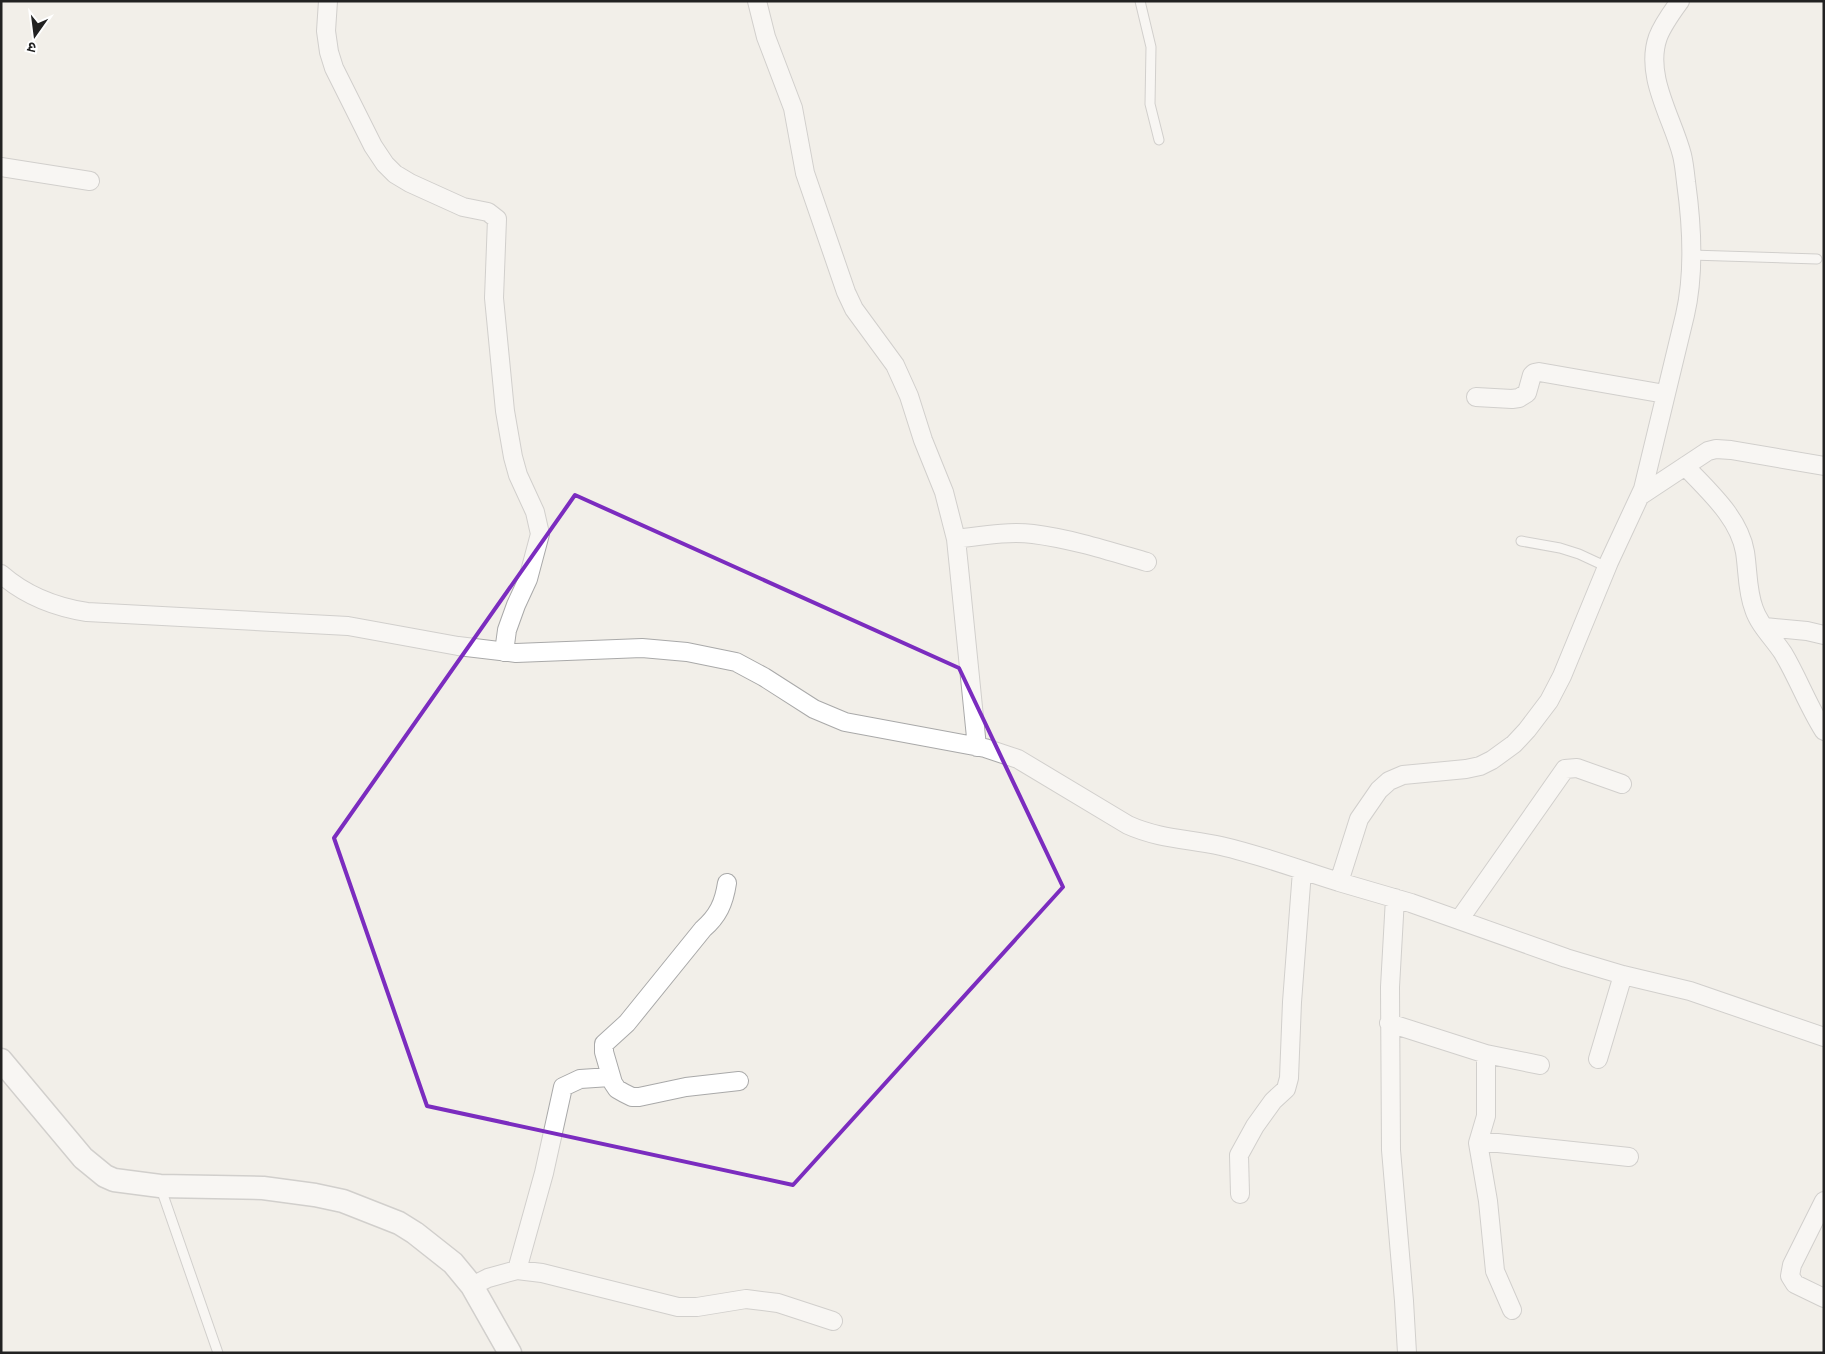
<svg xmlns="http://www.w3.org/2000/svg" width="1825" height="1354" viewBox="0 0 1825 1354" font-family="'Public Sans','Noto Sans Devanagari',sans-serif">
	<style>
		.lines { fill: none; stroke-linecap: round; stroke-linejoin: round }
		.service-casing { stroke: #a9a9a9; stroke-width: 11 }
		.minor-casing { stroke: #a9a9a9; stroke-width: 20 }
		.tertiary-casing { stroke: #a9a9a9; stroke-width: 25 }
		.service { stroke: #fff; stroke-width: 9 }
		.minor { stroke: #fff; stroke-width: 18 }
		.tertiary { stroke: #fff; stroke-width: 22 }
		.marked { fill: none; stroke: #7b2cbf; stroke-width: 4; stroke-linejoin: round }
	</style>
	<rect width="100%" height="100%" fill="#f2efe9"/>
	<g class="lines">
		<!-- service casing -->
		<g class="service-casing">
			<path id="service" d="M1140,1l11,46 -1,57 9,36
				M1691,255l126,4
				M1521,541l39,7 19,6 28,13
				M160,1186l58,167"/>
		</g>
		<!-- minor casing -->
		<g class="minor-casing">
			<path id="minor" d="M328,1l-2,30 3,21 5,16 39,78 12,18 10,10 15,9 53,24 25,5 9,7 -3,79 11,113 8,46 5,18 17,37 5,22 -12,45 -12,26 -9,25 -3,22
				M757,1l9,36 27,71 12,65 41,119 8,17 41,56 14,31 14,44 21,52 12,47 3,29 18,179
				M1,167l89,14
				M1476,397l36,2 7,-1 8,-5 5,-18 2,-2 5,-1 126,22
				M1685,466c23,25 54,51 60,86 3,19 2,39 9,57 5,16 20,30 29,44 15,25 25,53 41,78
				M1640,496l68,-45 8,-2 15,1 93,16
				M956,539c25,-3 51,-8 77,-5 39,5 76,17 114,28
				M1,574c25,22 54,33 86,38l261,14 110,20 58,7 126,-5 45,4 49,10 28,15 50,32 31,13 140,26 33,11 110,66c31,14 61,14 93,21 40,9 79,24 118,36l20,-63 20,-29 10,-9 14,-6 63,-6 14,-3 12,-6 22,-16 13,-14 22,-29 13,-25 47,-114 34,-73 42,-174c10,-43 7,-90 1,-133 -1,-9 -2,-19 -4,-27 -9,-36 -38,-79 -24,-118 5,-13 14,-25 22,-36
				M1765,627l42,4 17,4
				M1339,882l72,21 155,55 57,17 67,16 134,46
				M727,883c-3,20 -9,33 -24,46l-76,94 -23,21v8l9,31 4,6 7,4 8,4h7l47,-10 53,-6
				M1395,898l-5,89 1,163 13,151 3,52
				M1459,920l106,-151 12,-1 45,16
				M1389,1023l97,31 54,11
				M1486,1054v62l-8,27 10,58 7,70 17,39
				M1598,1059l25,-84
				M1479,1141l150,16
				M1240,1194l-1,-39 16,-29 18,-25 13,-12 3,-11 3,-76 10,-131
				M1824,1201l-32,64 -2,11 5,8 29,14
				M517,1270l27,-97 19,-86 17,-8 30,-2
				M472,1286l16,-8 29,-8 25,3 136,34h19l49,-8 32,4 55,18"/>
		</g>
		<!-- tertiary casing -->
		<g class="tertiary-casing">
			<path id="tertiary" d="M1,1060l82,98 22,18 9,4 46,6 103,2 52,7 28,6 56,22 16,10 38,30 19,23 38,67"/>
		</g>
		<!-- service -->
		<use href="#service" class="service"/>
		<!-- minor -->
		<use href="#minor" class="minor"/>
		<!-- tertiary -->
		<use href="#tertiary" class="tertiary"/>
	</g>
	<!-- marked area -->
	<path d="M0 0H1825V1354H0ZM575,495l384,173 104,219 -270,298 -366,-79 -93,-268z" fill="#f2efe9" fill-opacity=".55" fill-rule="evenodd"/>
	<path class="marked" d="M575,495l384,173 104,219 -270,298 -366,-79 -93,-268z"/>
	<!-- border -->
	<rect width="1825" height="1354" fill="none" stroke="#222222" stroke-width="5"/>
	<!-- north arrow -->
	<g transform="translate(35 35) rotate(194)" stroke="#ffffff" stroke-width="4" paint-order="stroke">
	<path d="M0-4L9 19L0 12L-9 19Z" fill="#222222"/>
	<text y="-8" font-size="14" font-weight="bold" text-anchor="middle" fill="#222222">उ</text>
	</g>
</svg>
